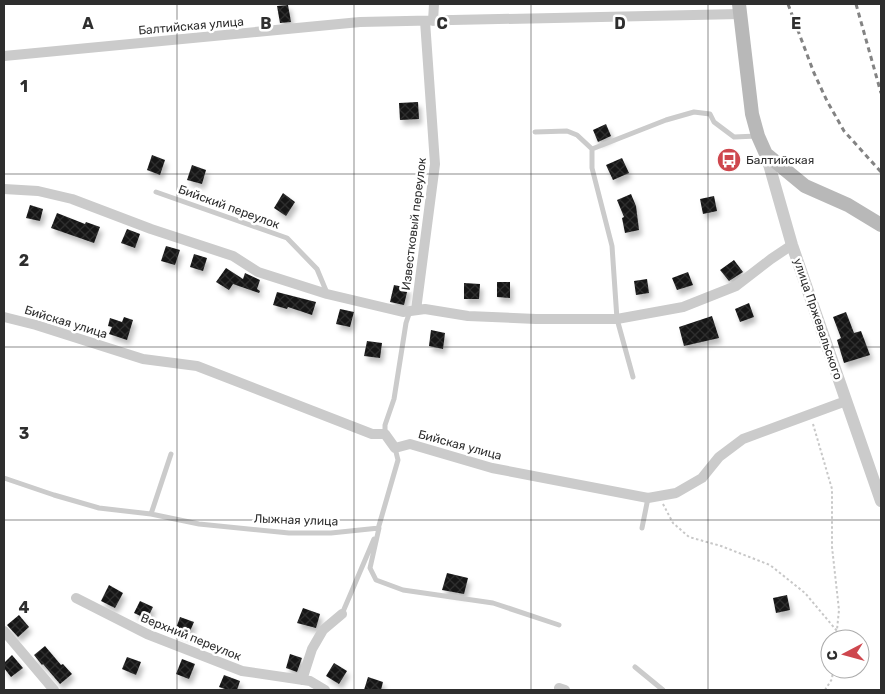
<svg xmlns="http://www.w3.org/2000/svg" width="885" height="694" viewBox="0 0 885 694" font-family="Rubik,sans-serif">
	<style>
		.building { fill: url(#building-cross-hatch); filter: url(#shadow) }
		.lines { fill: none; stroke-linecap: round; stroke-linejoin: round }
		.path { stroke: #c8c8c8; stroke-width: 2; stroke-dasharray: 2.5 2.5; stroke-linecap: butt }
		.service { stroke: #cbcbcb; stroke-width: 5 }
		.minor { stroke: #cbcbcb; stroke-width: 10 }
		.tertiary { stroke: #cbcbcb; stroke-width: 12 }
		.secondary { stroke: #b8b8b8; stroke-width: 14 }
		.rail { stroke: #838383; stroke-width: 3; stroke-dasharray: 5 4; stroke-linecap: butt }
		.grid { fill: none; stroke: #2e2e2e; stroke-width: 1; stroke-opacity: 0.55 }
		.labels { text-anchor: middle; stroke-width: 5; stroke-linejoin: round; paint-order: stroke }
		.street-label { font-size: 12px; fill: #2e2e2e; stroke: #fff }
		.poi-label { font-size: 12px; fill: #2e2e2e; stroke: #fff; text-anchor: start }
		.grid-label { font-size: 16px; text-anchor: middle; font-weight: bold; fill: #2e2e2e; stroke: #fff; stroke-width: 5; stroke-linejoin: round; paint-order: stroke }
	</style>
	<defs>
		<pattern id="building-cross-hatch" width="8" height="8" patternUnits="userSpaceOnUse" patternTransform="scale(1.25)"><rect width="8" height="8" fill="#151515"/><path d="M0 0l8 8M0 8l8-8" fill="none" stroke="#2f2f2f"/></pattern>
		<filter id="shadow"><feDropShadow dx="3" dy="5" stdDeviation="2.5" flood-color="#0004"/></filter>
	</defs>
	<rect width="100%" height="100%" fill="#fff"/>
	<!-- building -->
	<path class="building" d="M288,5l3,17 -11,1 -3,-17z
		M418,102l1,17 -19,1 -1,-17z
		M606,124l5,12 -13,6 -5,-12z
		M152,155l13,5 -5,15 -13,-5z
		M622,158l7,15 -16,7 -7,-15z
		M192,165l14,5 -4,14 -15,-4z
		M283,193l12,9 -9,14 -12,-8z
		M631,194l5,12 3,24 -14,3 -3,-15 2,-1 -7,-17z
		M714,196l3,15 -14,3 -3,-15z
		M30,205l13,4 -3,12 -14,-3z
		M57,213l28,11 1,-2 14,5 -6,16 -43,-15z
		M127,229l13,5 -5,14 -14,-5z
		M166,246l14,4 -5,15 -14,-4z
		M194,254l13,4 -4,13 -13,-4z
		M734,260l9,12 -14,9 -9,-11z
		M226,268l17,11 2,-6 15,7 -3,9 3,2 -1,2 -26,-9 -4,6 -13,-8z
		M688,272l5,13 -16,5 -5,-12z
		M647,279l2,14 -13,2 -2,-14z
		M497,282h13v16l-13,-1z
		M464,283l16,1 -1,15h-15z
		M394,285l14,3 -4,17 -14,-3z
		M277,292l39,10 -4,13 -24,-8 -1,2 -14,-4z
		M749,303l5,14 -14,5 -5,-13z
		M340,309l14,3 -4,15 -14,-3z
		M846,312l8,21 7,-2 9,24 -26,8 -7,-23 4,-2 -8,-21z
		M712,316l7,22 -35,8 -5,-19z
		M124,317l9,3 -6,20 -18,-6 3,-7 -4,-1 2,-8 12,4z
		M431,330l14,3 -2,16 -14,-3z
		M367,341l15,2 -2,15 -16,-2z
		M447,573l21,5 -4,16 -22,-4z
		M109,585l14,8 -8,15 -14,-7z
		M787,595l3,15 -14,3 -3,-15z
		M140,601l13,6 -6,12 -13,-6z
		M303,608l17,6 -4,14 -19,-5z
		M19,615l10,12 -11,10 -11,-12z
		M180,617l14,5 -6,14 -13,-5z
		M45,646l16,19 2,-1 9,10 -12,10 -17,-20 -1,1 -8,-10z
		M290,654l12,4 -5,14 -11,-4z
		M12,655l11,13 -12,9 -7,-9v-5z
		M127,657l14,5 -5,13 -14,-6z
		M182,659l13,5 -6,15 -13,-5z
		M334,663l13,8 -8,13 -13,-8z
		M224,675l16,6 -3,9h-9l-9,-3z
		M368,677l15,5 -2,8h-17z"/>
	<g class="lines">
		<!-- path -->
		<path class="path" d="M813,424l19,65v58l7,63 -3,29
			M663,504l10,19 16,14 32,9 49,19 35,28 32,38
			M825,690l7,-11 1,-10"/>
		<!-- service -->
		<path class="service" d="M535,132l32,-1 10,4 15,14
			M156,192l131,46 30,31 10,24
			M633,377l-16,-58 -5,-73 -20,-78v-19l74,-29 28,-8 16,2 4,8 20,15 23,-1
			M385,434v-9l9,-26 12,-76 4,-12
			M4,478l50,17 45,13 52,6 48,10 90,9h42l48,-5 -9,40 6,12 27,10 90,13 66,22
			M151,514l20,-60
			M642,528l6,-30
			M378,529l20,-69 -3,-12
			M342,614l32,-75
			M635,667l28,23"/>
		<!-- minor -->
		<path class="minor" d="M433,21l1,-17
			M4,56l356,-34 380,-8
			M4,189l34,2 34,8 79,30 82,27 25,16 69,22 76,18 22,-3 43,7 68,3h81l66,-12 53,-21 35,-27 21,-14
			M416,310l19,-146 -10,-143
			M4,317l32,8 107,34 54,7 175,68h13l10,14 15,-4 82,24 156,30 28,-5 26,-15 17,-21 24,-18 103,-38
			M76,598l71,36 95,37 68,10 15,9
			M4,631l50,59
			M302,680l10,-31 11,-19 19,-16
			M559,688l6,2"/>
		<!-- tertiary -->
		<path class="tertiary" d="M766,154l26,91 89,256"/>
		<!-- secondary -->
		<path class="secondary" d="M739,4l13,110 6,22 8,18 39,32 43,19 33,20"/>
		<!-- rail -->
		<path class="rail" d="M788,4l26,69 13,28 17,30 37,41
			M856,4l25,89"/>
	</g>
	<!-- grid -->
	<path class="grid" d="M177,4v686M354,4v686M531,4v686M708,4v686M4,174h877M4,347h877M4,520h877"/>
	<!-- icons -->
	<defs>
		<g id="bus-disc" transform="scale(1.25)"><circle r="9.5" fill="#ce474e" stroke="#fff"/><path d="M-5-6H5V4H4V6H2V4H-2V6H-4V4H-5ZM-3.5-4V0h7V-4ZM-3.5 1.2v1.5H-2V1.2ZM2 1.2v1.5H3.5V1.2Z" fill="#fff"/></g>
	</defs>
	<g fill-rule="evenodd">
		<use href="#bus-disc" x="729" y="160"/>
	</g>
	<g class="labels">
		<!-- street labels -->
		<g class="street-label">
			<text transform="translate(191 26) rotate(-5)" y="4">Балтийская улица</text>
			<text transform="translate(229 207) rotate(20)" y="4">Бийский переулок</text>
			<text transform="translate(414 224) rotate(-83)" y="4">Известковый переулок</text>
			<text transform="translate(818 319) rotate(71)" y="4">улица Пржевальского</text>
			<text transform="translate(66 322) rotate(17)" y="4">Бийская улица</text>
			<text transform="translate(460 445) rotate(15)" y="4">Бийская улица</text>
			<text transform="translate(296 520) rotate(2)" y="4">Лыжная улица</text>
			<text transform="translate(191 637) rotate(22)" y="4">Верхний переулок</text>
		</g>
		<!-- poi labels -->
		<g class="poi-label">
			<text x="746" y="164">Балтийская</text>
		</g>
	</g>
	<g class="grid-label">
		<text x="88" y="29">A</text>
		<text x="266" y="29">B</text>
		<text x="442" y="29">C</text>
		<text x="620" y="29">D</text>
		<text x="796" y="29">E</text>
		<text x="24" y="92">1</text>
		<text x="24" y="266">2</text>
		<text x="24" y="439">3</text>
		<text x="24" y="613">4</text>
	</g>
	<!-- border -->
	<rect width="885" height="694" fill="none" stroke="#2e2e2e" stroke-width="10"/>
	<!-- north arrow -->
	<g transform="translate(845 654) rotate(264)"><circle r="24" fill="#ffffff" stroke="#ababab"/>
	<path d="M0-4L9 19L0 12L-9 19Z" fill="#ce474e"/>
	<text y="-8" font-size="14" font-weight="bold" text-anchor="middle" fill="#2e2e2e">С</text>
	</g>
</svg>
